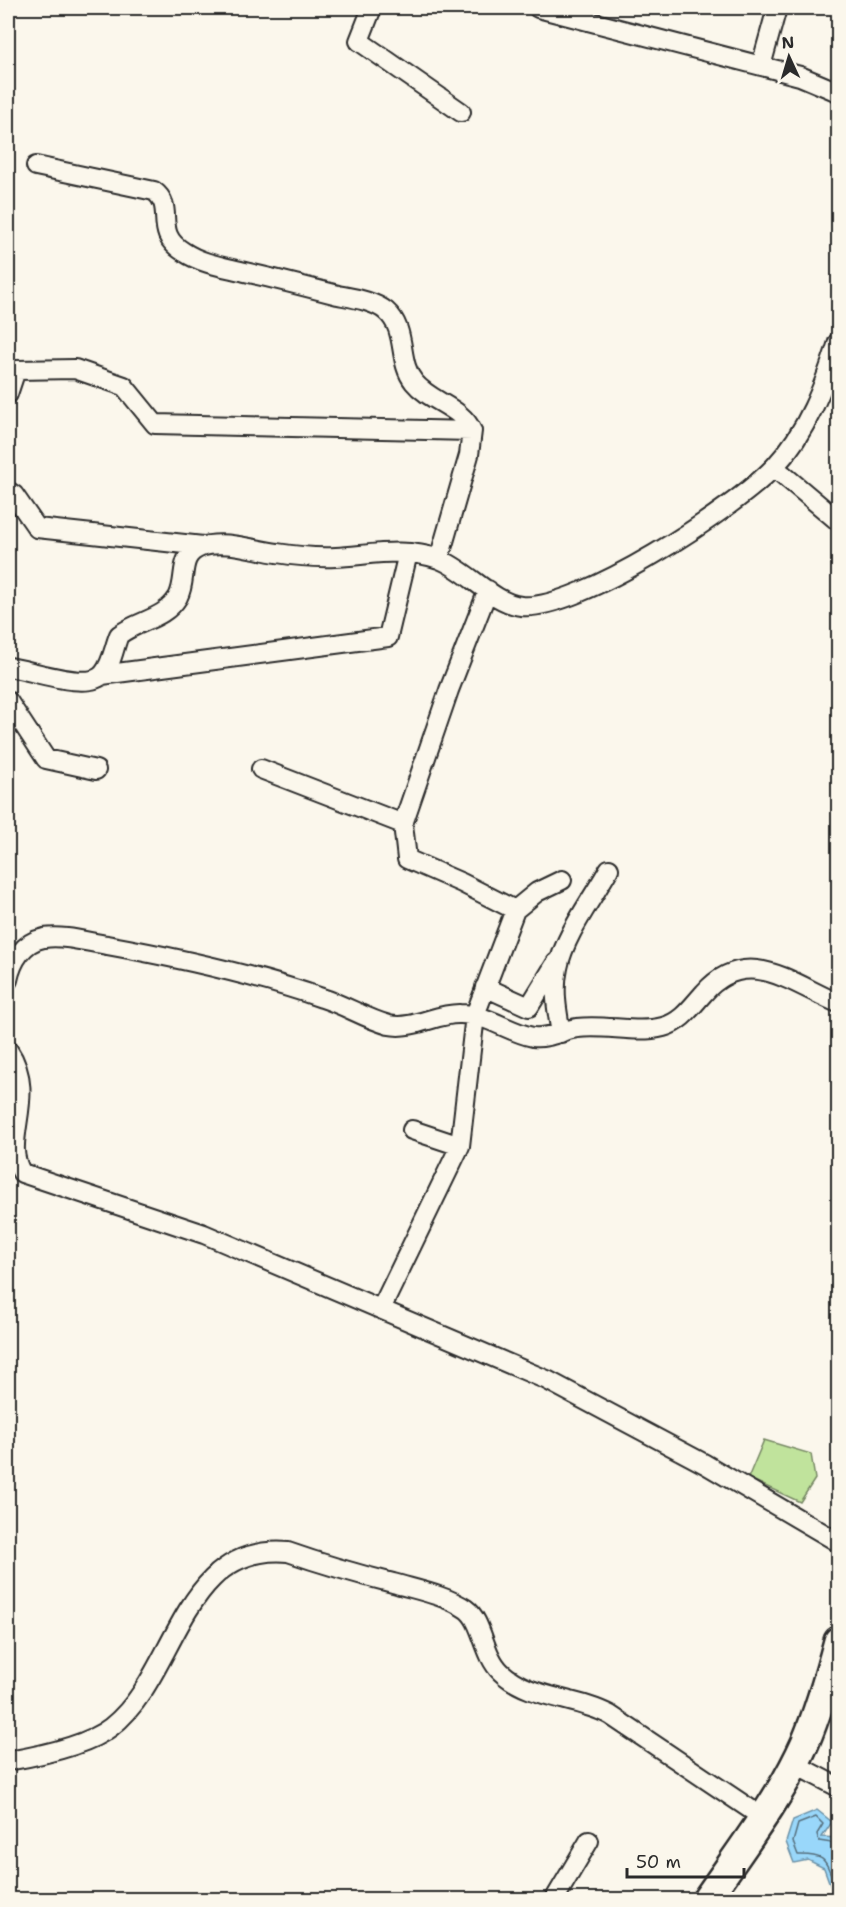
<svg xmlns="http://www.w3.org/2000/svg" width="846" height="1907" viewBox="0 0 846 1907" font-family="'Shantell Sans',sans-serif">
	<style>
		.green { fill: #c0e39c; stroke: #768764; stroke-width: 1.5 }
		.water { fill: #99d7fa; stroke: #6d92a7; stroke-width: 1.5 }
		.lines { fill: none; stroke-linecap: round; stroke-linejoin: round }
		.shore { stroke: #57707e; stroke-width: 1.5 }
		.street-casing { stroke: #2b2b2b; stroke-width: 22 }
		.primary-casing { stroke: #2b2b2b; stroke-width: 32 }
		.street { stroke: #fbf7ec; stroke-width: 18 }
		.primary { stroke: #fbf7ec; stroke-width: 27 }
	</style>
	<rect width="100%" height="100%" fill="#fbf7ec"/>
	<filter id="ink" filterUnits="userSpaceOnUse"><feTurbulence type="fractalNoise" baseFrequency=".0167" numOctaves="2"/><feDisplacementMap in="SourceGraphic" scale="12" xChannelSelector="R" yChannelSelector="G"/><feConvolveMatrix kernelMatrix="1 2 1 2 8 2 1 2 1" color-interpolation-filters="sRGB"/></filter>
	<g filter="url(#ink)">
		<!-- green -->
		<path class="green" d="M764,1440l47,14 4,25 -15,23 -52,-24z"/>
		<!-- water -->
		<path class="water" d="M817,1810l15,12 -10,15 16,1v56l-6,-4 -8,-22 -16,-8 -14,3 -8,-21 7,-22z"/>
		<g class="lines">
			<!-- shore -->
			<path class="shore" d="M838,1844l-19,-3 -2,-7 6,-10 -7,-7 -18,7 -5,18 5,13c36,-1 25,12 40,32"/>
			<!-- street casing -->
			<g class="street-casing">
				<path id="street" d="M372,8l-13,33 102,71
					M538,8l262,68 38,16
					M761,66l16,-58
					M36,166l118,25c23,17 -3,41 30,61 18,12 41,15 61,20 31,7 62,15 93,23 15,3 36,6 48,16 22,19 11,50 28,71 16,20 48,25 58,49l-3,24 -30,104
					M8,394l8,-24 59,-1 49,17 31,38 317,7
					M774,467l64,54
					M8,491l6,4 23,33 166,18
					M8,667c21,2 80,25 95,7 9,-10 11,-27 16,-39 19,-15 45,-15 59,-38 10,-19 -1,-41 23,-50 22,-8 53,3 76,6 19,3 39,5 59,4 35,-2 68,-10 103,2 27,10 54,44 82,47 56,6 215,-98 254,-140 32,-34 49,-80 63,-124
					M102,675l286,-38 20,-84
					M8,701l38,58 50,11
					M261,769l142,55
					M515,910l22,-18 25,-12
					M8,980c4,-19 15,-38 36,-42 20,-3 43,4 63,7 72,13 145,29 215,53 23,7 44,21 67,27 24,5 48,-12 71,-11 27,0 48,18 73,23 16,2 29,-7 44,-9 28,-4 59,6 86,-1 19,-5 29,-21 41,-34 43,-49 88,-9 134,10
					M485,987l44,20 27,-44
					M561,1033c-4,-22 -8,-43 -3,-65 6,-32 35,-70 51,-99
					M8,1050c31,46 -8,91 14,123l182,61 343,146 158,84 133,78
					M412,1130l48,16
					M381,1309l79,-163 15,-131 40,-105 -53,-27 -55,-24 -4,-35 46,-134 39,-100
					M8,1761c29,-5 79,-15 103,-34 67,-52 69,-184 177,-175 34,12 69,22 105,31 24,7 52,12 73,26 17,12 17,46 35,63 28,27 76,25 109,43l152,102
					M794,1764l44,23
					M554,1900l35,-59"/>
			</g>
			<!-- primary casing -->
			<g class="primary-casing">
				<path id="primary" d="M706,1900c35,-51 74,-101 99,-157 14,-33 24,-68 33,-102"/>
			</g>
			<!-- street -->
			<use href="#street" class="street"/>
			<!-- primary -->
			<use href="#primary" class="primary"/>
		</g>
	</g>
	<!-- margin -->
	<rect width="846" height="1907" fill="none" stroke="#fbf7ec" stroke-width="30"/>
	<rect x="15" y="15" width="816" height="1877" fill="none" stroke="#2b2b2b" stroke-width="2" filter="url(#ink)"/>
	<!-- north arrow -->
	<g transform="translate(789 57) rotate(356)" stroke="#fbf7ec" stroke-width="4.5" paint-order="stroke">
	<path d="M0-4.5L10 22L0 15L-10 22Z" fill="#2b2b2b"/>
	<text y="-9" font-size="16" font-weight="bold" text-anchor="middle" fill="#2b2b2b">N</text>
	</g>
	<!-- scale -->
	<path d="M627 1868v9h117v-9" fill="none" stroke="#2b2b2b" stroke-width="3"/>
	<text x="636" y="1868" font-size="18" fill="#2b2b2b" stroke="#fbf7ec" stroke-width="4.5" paint-order="stroke">50 m</text>
</svg>
